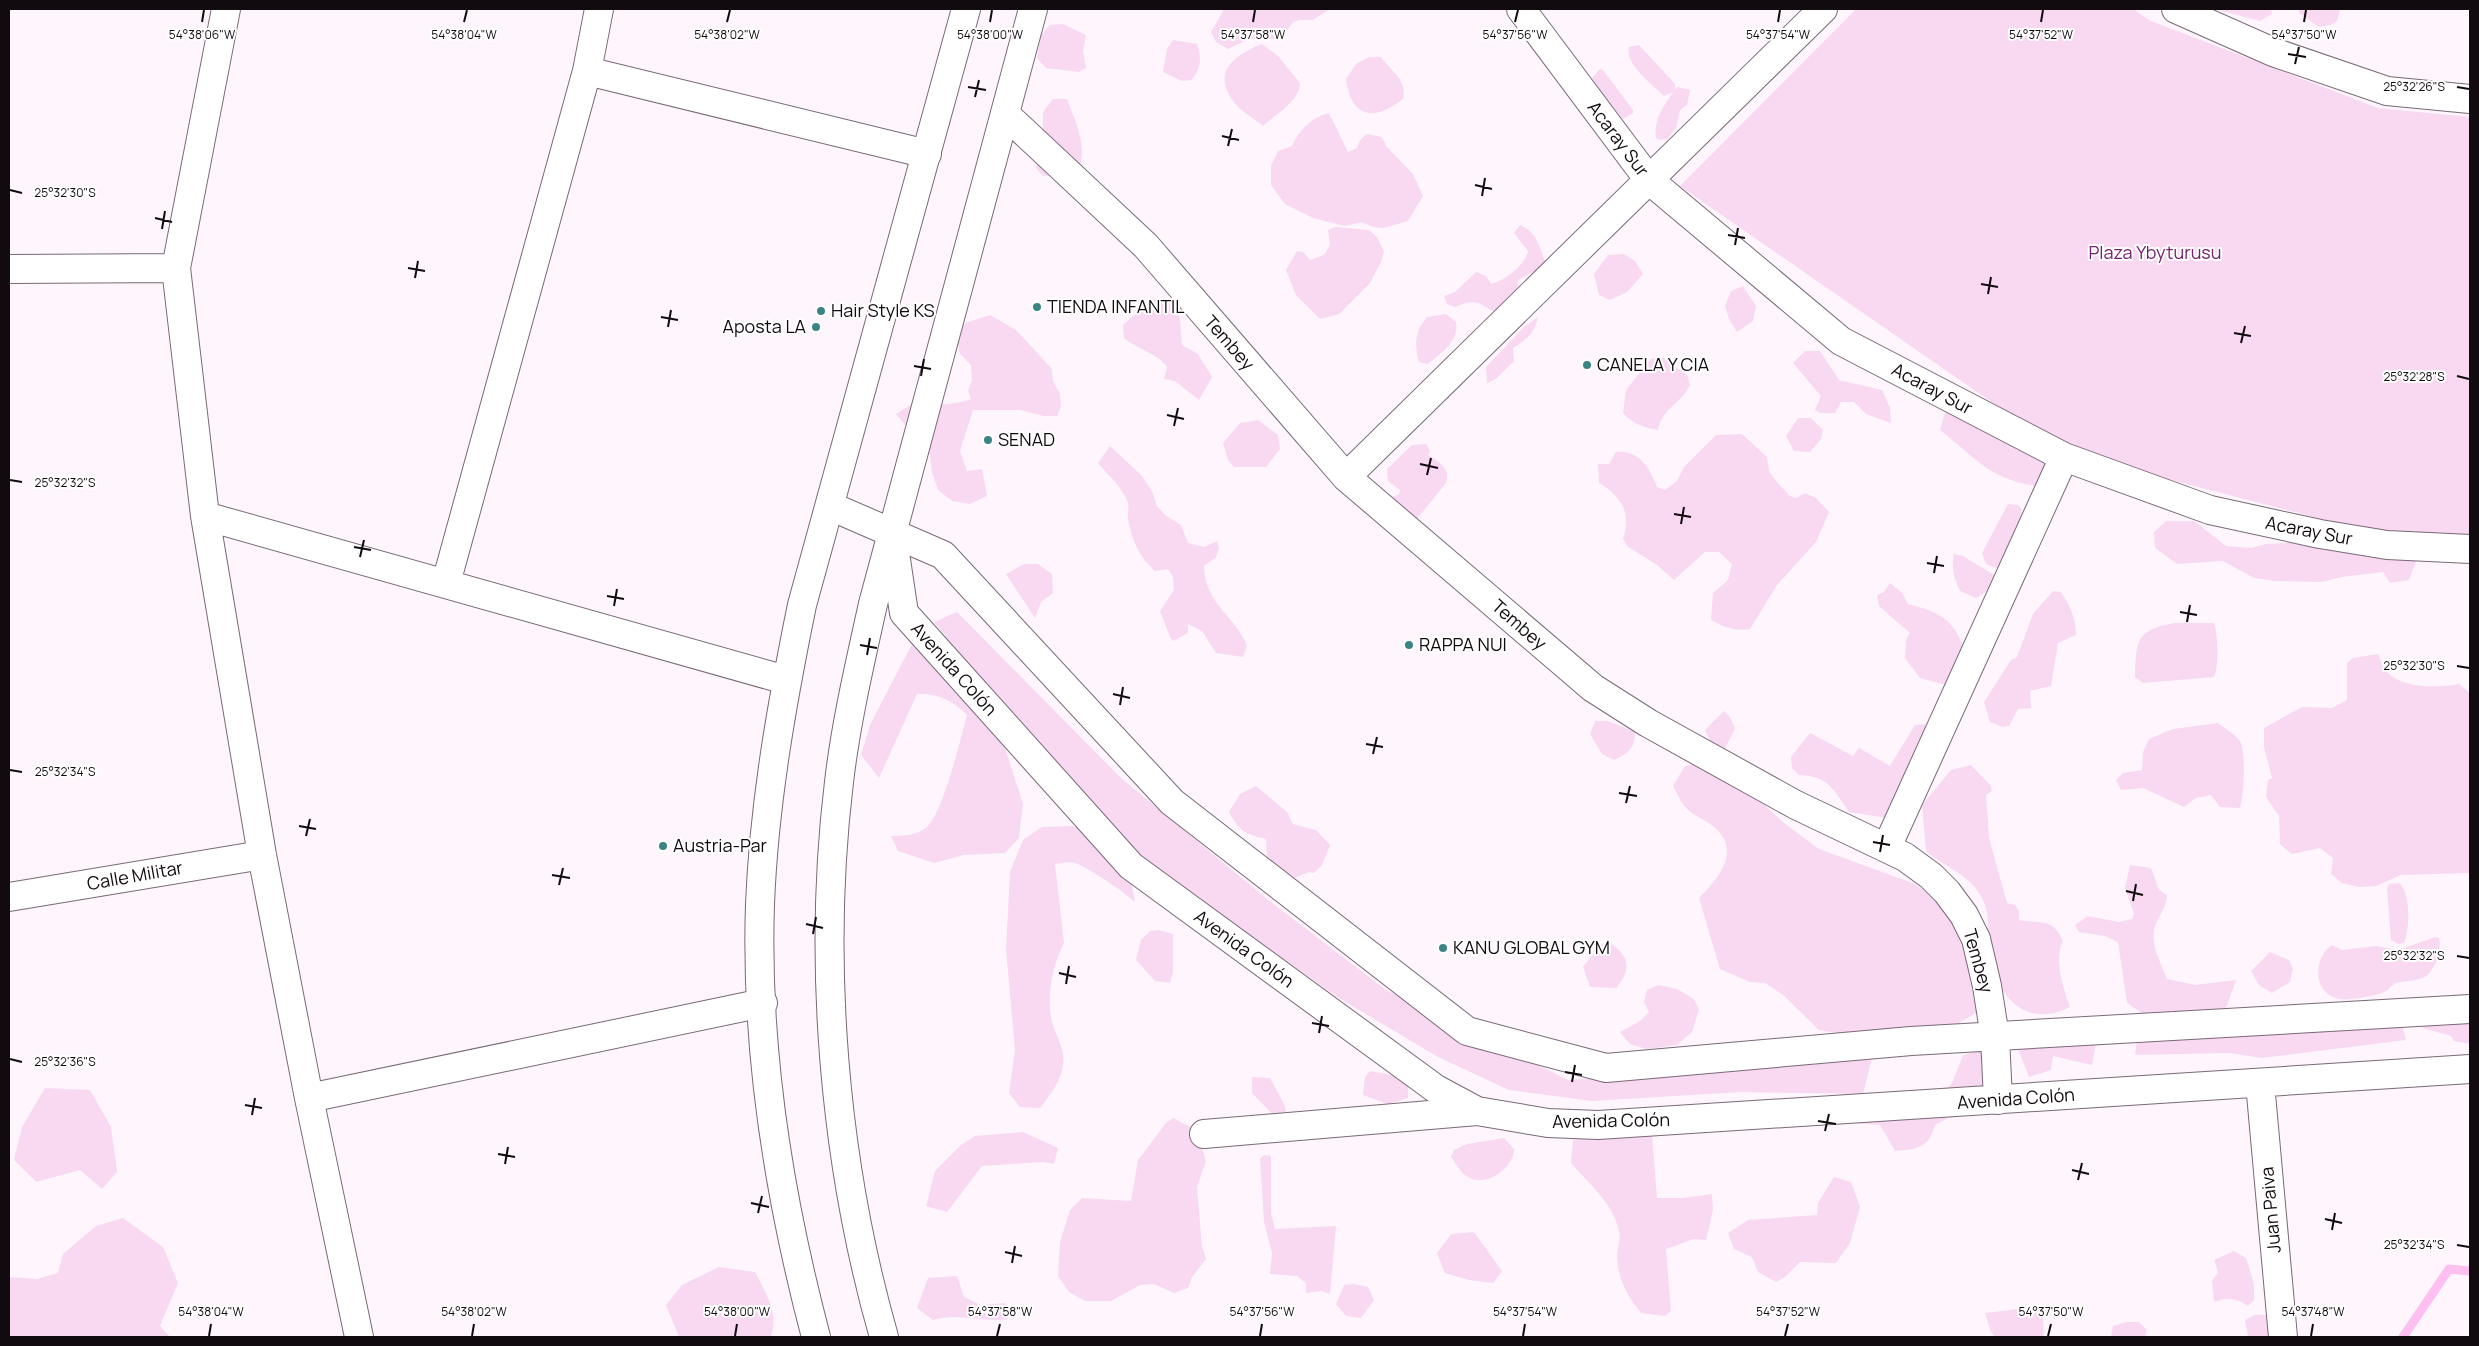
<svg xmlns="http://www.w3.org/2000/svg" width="2479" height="1346" viewBox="0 0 2479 1346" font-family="Manrope,sans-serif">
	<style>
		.green { fill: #f9d8f2 }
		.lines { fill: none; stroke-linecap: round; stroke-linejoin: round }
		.stream { stroke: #fdc0f1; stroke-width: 9 }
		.minor-casing { stroke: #796976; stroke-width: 30 }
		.major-casing { stroke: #796976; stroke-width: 30 }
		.minor { stroke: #fff; stroke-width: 28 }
		.major { stroke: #fff; stroke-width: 28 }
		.ticks { fill: none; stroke: #110b10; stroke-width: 2 }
		.poi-dot { fill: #3b8484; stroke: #fff; stroke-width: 2 }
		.labels { text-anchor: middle; stroke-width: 4; stroke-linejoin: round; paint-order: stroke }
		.street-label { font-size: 18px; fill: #110b10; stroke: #fff }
		.park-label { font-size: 18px; fill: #76216c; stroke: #fff }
		.poi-label { font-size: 18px; fill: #110b10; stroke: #fff; text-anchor: start }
		.ticks-label { font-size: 12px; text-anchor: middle; fill: #110b10; stroke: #fff; stroke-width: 4; stroke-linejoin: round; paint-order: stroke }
	</style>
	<rect width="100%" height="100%" fill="#fef6fc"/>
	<!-- green -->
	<path class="green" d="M1224,9h106l-17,11h-13l-7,2 -12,17h-32l-21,10 -12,-7 -5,-10z
		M1856,9h277l18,12 227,87 92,9v418l-83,1 -324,-84 -8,1 -12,34c-52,-6 -65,-27 -103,-57l6,-21 90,24 -356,-247z
		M2214,9h57l1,5 -12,7z
		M2299,9h41l-3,12 -7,4 -11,2 -20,-14z
		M1063,24l23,11 -3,16 3,17 -7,4 -33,-4 -9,-10 4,-23 9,-10z
		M1173,40l24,4c5,15 4,23 -5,36l-10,1 -19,-9 4,-23z
		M1262,44l16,12 22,27c0,18 -25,32 -37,43 -9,-8 -23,-15 -30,-25 -22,-31 3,-46 29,-57z
		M1639,45l36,39v6l2,-3 13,3 -3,15 -7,5 -4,18 -9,11 -7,1 -4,-2c-3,-18 8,-32 17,-46l-9,4c-11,-11 -40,-32 -35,-49z
		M1369,57h12c10,14 27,24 22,42 -29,23 -52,19 -57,-20l10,-15z
		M1600,69l3,1 30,40v3l-10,6 -24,-27 -7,-14z
		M1053,99h14c8,22 18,40 14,64 -15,12 -17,14 -38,13l-7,-8 7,-31v-25z
		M1329,113l19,39 9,-4 3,-8 7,-6 15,3 4,9 27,28 10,22 -15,25 -24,7 -11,-1 -11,-5 -18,4 -31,-8 -28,-14 -14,-19v-19l7,-15 14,-5c7,-16 20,-29 37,-33z
		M1520,225c17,8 19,20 25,36l-8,9 -19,10 1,16 -24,16c-18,-9 -17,-14 -40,-5l-8,-3 -3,-8 11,-4 21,-20 10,4 5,8c14,-3 35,-20 37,-33l-14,-18z
		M1336,227l33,3 8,7 7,14 -3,11 -11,21 -31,31 -19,5 -24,-24 -10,-25 11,-19 6,1 7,8 14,-5 6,-10 -2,-15z
		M1624,254l11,7 8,13 -16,18 -17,8 -11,-5 -5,-21 14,-19z
		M1743,286l13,20 -3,15 -16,11 -8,-13 -4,-13 6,-15z
		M1152,299l21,3 7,17 2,26 16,9 14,23 -13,23 -24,-19 -11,-2 3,-12c-9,-14 -31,-18 -43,-29l-1,-13z
		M1446,314l10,8c4,18 -16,33 -29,42l-8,-2c-5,-16 -4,-32 8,-45z
		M990,315l26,15 36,39 1,12 7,13 1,12 -4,10h-14l-22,-6h-48l-13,41 7,20 15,-2 5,27 -17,8 -18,-3 -14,-11 -6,-18 -2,-17 -34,-41 19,-12c21,3 37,4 56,-3l-3,-8 4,-11 -1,-15 -11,-11 -4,-20 9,-11z
		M1538,317c-3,16 -12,23 -25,31l1,13 -18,18 -9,4 -1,-16 38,-40z
		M1805,351h15l19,29 43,10 8,18 1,15 -25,-9 -12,-12h-13l-6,11h-16l-4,-3 6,-14 -28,-33z
		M1662,357l25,18 3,10c-8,18 -28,23 -32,45 -13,-2 -27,-7 -35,-17l3,-23 25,-31z
		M1798,418h13l12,12 -2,9 -11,13 -16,-1 -8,-15z
		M1258,420l20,15 2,14 -14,18h-32l-6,-7 -5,-17 17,-20z
		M1742,434l25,23 2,14 7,10 14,15 6,2 9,-5 11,5 13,14 -13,30 -39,43 -27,44c-17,2 -24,-1 -39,-9l2,-27 15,-13 4,-16 -13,-12h-14l-31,28 -17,-15 -30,-19 -4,-7c9,-27 -2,-43 -24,-56l-1,-19h11l7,-12c23,-2 34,16 41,35l8,3 12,-9 7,-14 32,-32z
		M1426,444l4,7 -2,4c11,7 23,13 18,28l-29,36h-9l-20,-20 11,-5 1,-4 -12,-9 -1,-12 25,-24z
		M1110,446l32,30 10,15 5,15 8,9 16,10 7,18 16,4 13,-6 2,7 -3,9 -12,9c1,39 32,50 43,80l-4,11 -27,-4 -14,-22 -14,-7v9l-15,8 -3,-4 -10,-26 14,-21 -1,-13 -5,-8 -13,2c-15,-12 -24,-33 -27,-52 -1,-6 2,-14 -1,-19 -6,-14 -19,-25 -29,-37z
		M2008,504l10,1 4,4 -1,11 -20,50 -15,-6 -4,-11z
		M2166,521h28l32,25 25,2 15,-4 37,-2 115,14 -9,24 -19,3 -7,-11 -41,5 -21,5 -46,-1 -21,-3 -31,-17 -46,3 -22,-16 -1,-16z
		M1954,554l9,2 31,19 -2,13 -16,10 -16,-7c-6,-13 -9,-22 -6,-37z
		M1024,564h14l14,10 1,19 -12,9 -6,16 -29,-44z
		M1890,583l12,10 6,11c30,8 44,13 56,44l-14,38 -30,-8 -15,-20 1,-18 4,-7 -31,-27 -2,-11 7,-3z
		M2053,591l8,1c9,13 15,27 15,43l-18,8 -7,43 -21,5 1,17 -13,1 -9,17 -7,1 -12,-5 -6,-20 27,-42 6,-3 16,-43z
		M957,612l164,166 146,121 119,91 182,90 187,-13 118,-13 -10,40 -122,-2 -149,9 -83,-11 -71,-33 -99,-59 -209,-148 -136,-157v21l29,90 -4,34 -14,15 -41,2 -30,8 -36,-12 -7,-15c12,0 25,0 36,-9 16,-15 34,-89 40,-112 -14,-15 -31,-22 -50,-21l-38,84 -18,-23 9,-30 43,-83 33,-6 -12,-14z
		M2175,623h39c4,10 5,46 0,54l-71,6 -8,-6c1,-36 1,-48 40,-54z
		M2378,654c3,6 4,13 9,18 16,17 51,16 72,12l11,9v180l-69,2 -25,11 -17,1 -17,-4 -11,-9 2,-16 -13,-10 -28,6 -12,-10 -1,-28 -13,-19 2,-17 4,-2 -8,-31v-19l38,-21 30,1 15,-8v-37l6,-5z
		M1724,711l6,6 5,12 -11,21 -11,-3 -8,-17z
		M1595,721h13l27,11c0,16 -7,22 -21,28l-12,-6 -12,-20z
		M2218,723c7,6 17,11 22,18 6,8 4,57 0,67l-20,-1 -9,-12 -15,3 -12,9 -41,-19 -22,2 -5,-10 7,-7 19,-3 1,-18 6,-13 24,-10z
		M1932,724l-45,94 -38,-6c-16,-23 -20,-36 -50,-37l-7,-7 -1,-11 19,-24 43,23 6,-8 31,18 25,-41z
		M1715,759l69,64 35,26 96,35 41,30 25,96 -36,21 -102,3 -24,-4 -37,-36 -17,-11 -15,-1 -30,-13 -21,-71c19,-19 44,-48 14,-72 -8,-6 -19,-10 -26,-17 -6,-6 -10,-16 -14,-23l12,-20z
		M1971,765l20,21 1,5 -6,4 3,43 18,65 8,2 4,6v9c23,4 35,-2 44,22 -10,16 1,48 7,65 -45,23 -74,-12 -81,-54 -4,-24 5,-39 -12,-63 -12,-17 -36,-25 -51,-39l-4,-46 29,-35z
		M1256,786l31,26 6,12 23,6 14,15 -8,20 -8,8 -5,-1 -23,10 -19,-25 -1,-18c-21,-5 -26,-7 -37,-27l11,-18z
		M1073,826l25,14 15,29 18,13 4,20c-8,-8 -49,-36 -60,-39 -5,-2 -14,0 -20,1l9,79c-11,21 -17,50 -13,74 2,13 10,24 12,37 3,21 -11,39 -23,54l-20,-1 -11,-14 6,-43 -9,-101 4,-77 13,-32 19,-13z
		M2130,865l21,3 8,22 8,5c0,10 -7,19 -11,29 -8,18 5,38 11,55l28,6 41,-5 -11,31 -79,5 -19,-13 -9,-61 -13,-6 -26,-4 -4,-7 13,-9 31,6 13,-3 2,-5 -9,-26z
		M2399,883c12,10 11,46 5,60l-6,1 -7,-4 -4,-51 2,-5z
		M1159,930l14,4v38l-3,11 -15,-2 -19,-21 5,-20 9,-9z
		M2435,937l4,1c3,11 -4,32 -13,38 -7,5 -22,5 -30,7 -5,2 -7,7 -12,9 -8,4 -36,9 -45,7 -27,-6 -26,-41 -7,-54l10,5 34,-4 23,4z
		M1608,942c22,13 24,27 8,46l-26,-1 -7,-20 17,-22z
		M2270,952l19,8 4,9 -3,13 -18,11 -13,-8 -8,-14z
		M1658,985l19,4 17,10 5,11 -7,22 -15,13 -31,4 -16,-5 -10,-12 20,-11 9,-9 -5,-10 3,-12z
		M2470,1012v32l-16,-3 -3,-5 -28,-8 5,-8z
		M2401,1021l5,19 -144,18 -33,-5 -94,2 2,-15z
		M2096,1044l-4,21 -39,-9 -2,14 -22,7 -12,-31z
		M1984,1050l20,23 -25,20 -13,22 -18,3 -13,7c-7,24 -17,24 -40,26l-15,-26 -29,-2 2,-11 88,-17 11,-12 11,-28z
		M1370,1071l28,5 10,10v12l-20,6 -25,-9 2,-18z
		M1252,1077l18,1c5,10 14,23 16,33l-7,10 -27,-28z
		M45,1088l45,2 21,37 6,45 -15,17 -22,-19 -44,12 -22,-22 8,-33z
		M1173,1118l23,12 10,31 -9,26 5,60 4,12 -14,18 -4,11 -14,5 -20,-9 -14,1 -29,16h-26l-16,-9 -11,-16 2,-34 10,-32 12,-12 49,3 7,-41 28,-37z
		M1023,1132l35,16 -4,16 -10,-2 -62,4 -35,46 -21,-6 9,-35 26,-26 14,-9z
		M1652,1134l5,64h26l29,-4 1,16 -7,30 -12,-1 -28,10 5,62 -6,5 -24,-3c-14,-17 -24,-36 -24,-59 1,-7 4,-16 2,-23 -6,-28 -30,-47 -48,-68l2,-23 20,-5z
		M1504,1138l10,11c0,18 -26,38 -44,29 -9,-4 -13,-13 -19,-21l3,-7 13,-6z
		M1264,1155l7,1v58l4,15 61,-3 -6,68 -9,-3 -15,2v-10l-9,-7 -27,-2 2,-21 -8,-31 -4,-63z
		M1834,1177l17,5 9,25 -10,36 -14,20 -36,-1 -15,15 -9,5 -18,-10 -6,-15 -18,-8 -6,-16 20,-13 69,-5 1,-12z
		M123,1218l40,29 15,36 -18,43 10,11h-161v-60l28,2 21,-6 5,-19 33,-28z
		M1474,1232l28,39 -9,12 -24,-3 -24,-7 -8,-20 14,-19z
		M2234,1251l12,7 8,26v16l-6,6c-11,-8 -21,-9 -34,-4l-2,-21 6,-9 -4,-12z
		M719,1267l36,5c11,22 24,40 16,65h-92l-13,-32 16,-20z
		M957,1276l7,21 17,8 24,-2 3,16c-25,4 -51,-7 -75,1l-16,-12 11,-30z
		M1354,1284l14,3 6,13 -13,18 -15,-2 -10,-12 8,-19z
		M2042,1306l2,31h-49l-4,-5 -6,-19z
		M2255,1315h10l8,4 -1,18h-24l-3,-17z
		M2126,1322h13l8,8 -2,7h-34l2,-11z"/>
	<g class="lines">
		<!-- stream -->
		<path class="stream" d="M2403,1337l46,-68 21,2"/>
		<!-- minor casing -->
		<g class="minor-casing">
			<path id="minor" d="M226,9l-50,259 29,248 57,339 47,243 50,239
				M1521,9l128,171 192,161 223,116 146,53 110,24 67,11 83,4
				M2176,9l97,43 114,39 83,8
				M587,71l340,83
				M1005,114l141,132 200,231 247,211 55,35 148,82 109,52 26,19 16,16 17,23 12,24 11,47 8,51 3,63
				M9,269l167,-1
				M1346,477l477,-468
				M830,506l113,49 229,247 295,229 139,37 305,-27 559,-32
				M205,516l581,164
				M892,533l12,80 227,253 305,223 41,22 71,12 50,2 872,-56
				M446,583l141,-512 12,-62
				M1887,847l177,-390
				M9,897l253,-42
				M2260,1083l23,254
				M309,1098l454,-95
				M1204,1134l273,-23"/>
		</g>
		<!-- major casing -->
		<g class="major-casing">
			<path id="major" d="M816,1337c-37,-140 -61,-288 -56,-433 4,-101 22,-201 42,-299l164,-596
				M884,1337c-50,-175 -67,-374 -45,-555 7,-60 21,-119 34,-178l160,-595"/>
		</g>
		<!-- minor -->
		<use href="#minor" class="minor"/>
		<!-- major -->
		<use href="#major" class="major"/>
	</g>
	<!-- ticks -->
	<path class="ticks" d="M202,22l2,-12M464,22l3,-12M727,22l3,-12M990,22l2,-12M1253,22l2,-12M1515,22l3,-12M1778,22l2,-12M2041,22l2,-12M2304,22l2,-12M2288,54l18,3M2295,64l4,-17M968,87l18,3M2457,87l12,2M975,97l4,-17M1222,136l17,4M1228,146l4,-17M1475,185l17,4M10,190l12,3M1482,196l3,-18M155,218l17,4M162,229l3,-18M1728,235l17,3M1735,245l3,-17M408,268l17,3M415,278l3,-17M1981,284l17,3M1988,294l3,-17M661,317l17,3M668,327l3,-17M2234,333l17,3M2241,343l4,-17M914,366l17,3M921,376l3,-17M2457,376l12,3M1167,415l17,4M1174,426l4,-18M1420,464l18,4M1427,475l4,-17M10,480l12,2M1674,514l17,3M1681,524l3,-17M354,547l17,3M360,557l4,-17M1927,563l17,3M1934,573l3,-17M607,596l17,3M614,606l3,-17M2180,612l17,3M2187,622l3,-17M860,645l17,3M867,655l3,-17M2457,666l12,2M1113,694l17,4M1120,705l3,-18M1366,744l17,3M1373,754l4,-17M10,770l12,2M1619,793l18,3M1626,803l4,-17M299,826l17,3M306,836l4,-17M1873,842l17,3M1880,852l3,-17M552,875l18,3M559,885l4,-17M2126,891l17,4M2133,901l3,-17M806,924l17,4M813,934l3,-17M2457,956l12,2M1059,973l17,4M1066,984l3,-18M1312,1023l17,3M1319,1033l3,-17M10,1059l12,3M1565,1072l17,3M1572,1082l3,-17M245,1105l17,3M252,1115l3,-17M1818,1121l18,3M1825,1131l4,-17M498,1154l17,3M505,1164l3,-17M2072,1170l17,4M2078,1180l4,-17M751,1203l18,4M758,1213l4,-17M2325,1219l17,4M2332,1230l3,-17M2457,1245l12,2M1005,1252l17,4M1012,1263l3,-17M209,1336l2,-12M472,1336l2,-12M735,1336l2,-12M997,1336l3,-12M1260,1336l2,-12M1523,1336l2,-12M1785,1336l3,-12M2048,1336l3,-12M2311,1336l2,-12"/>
	<!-- markers -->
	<g class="poi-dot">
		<circle cx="1037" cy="307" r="5"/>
		<circle cx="821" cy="311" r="5"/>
		<circle cx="816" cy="327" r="5"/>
		<circle cx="1587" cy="365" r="5"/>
		<circle cx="988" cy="440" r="5"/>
		<circle cx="1409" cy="645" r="5"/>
		<circle cx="663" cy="846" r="5"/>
		<circle cx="1443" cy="948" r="5"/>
	</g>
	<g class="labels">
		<!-- street labels -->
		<g class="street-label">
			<text transform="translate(1618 139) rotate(53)" y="6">Acaray Sur</text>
			<text transform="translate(1229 343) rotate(49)" y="6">Tembey</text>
			<text transform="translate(1932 389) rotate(28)" y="6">Acaray Sur</text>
			<text transform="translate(2309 531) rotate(11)" y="6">Acaray Sur</text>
			<text transform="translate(1519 625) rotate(41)" y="6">Tembey</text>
			<text transform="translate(954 669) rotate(48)" y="6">Avenida Colón</text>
			<text transform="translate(135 876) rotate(-10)" y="6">Calle Militar</text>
			<text transform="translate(1244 949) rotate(36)" y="6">Avenida Colón</text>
			<text transform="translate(1978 961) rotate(74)" y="6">Tembey</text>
			<text transform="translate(2016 1099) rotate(-4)" y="6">Avenida Colón</text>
			<text transform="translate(1611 1121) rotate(-1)" y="6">Avenida Colón</text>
			<text transform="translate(2271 1210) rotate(-95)" y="6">Juan Paiva</text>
		</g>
		<!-- park labels -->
		<g class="park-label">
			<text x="2155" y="259">Plaza Ybyturusu</text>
		</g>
		<!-- poi labels -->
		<g class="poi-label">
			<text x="1047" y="313">TIENDA INFANTIL</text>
			<text x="831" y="317">Hair Style KS</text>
			<text x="806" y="333" text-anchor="end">Aposta LA</text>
			<text x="1597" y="371">CANELA Y CIA</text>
			<text x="998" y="446">SENAD</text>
			<text x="1419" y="651">RAPPA NUI</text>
			<text x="673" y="852">Austria-Par</text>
			<text x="1453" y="954">KANU GLOBAL GYM</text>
		</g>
	</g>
	<g class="ticks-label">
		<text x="202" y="39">54°38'06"W</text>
		<text x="464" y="39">54°38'04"W</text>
		<text x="727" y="39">54°38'02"W</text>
		<text x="990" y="39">54°38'00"W</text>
		<text x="1253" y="39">54°37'58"W</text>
		<text x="1515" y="39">54°37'56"W</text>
		<text x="1778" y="39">54°37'54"W</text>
		<text x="2041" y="39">54°37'52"W</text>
		<text x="2304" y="39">54°37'50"W</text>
		<text x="2414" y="91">25°32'26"S</text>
		<text x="65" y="197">25°32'30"S</text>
		<text x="2414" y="381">25°32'28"S</text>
		<text x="65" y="487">25°32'32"S</text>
		<text x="2414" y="670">25°32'30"S</text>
		<text x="65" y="776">25°32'34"S</text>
		<text x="2414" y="960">25°32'32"S</text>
		<text x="65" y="1066">25°32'36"S</text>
		<text x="2414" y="1249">25°32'34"S</text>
		<text x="211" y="1316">54°38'04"W</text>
		<text x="474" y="1316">54°38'02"W</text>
		<text x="737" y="1316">54°38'00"W</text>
		<text x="1000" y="1316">54°37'58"W</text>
		<text x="1262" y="1316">54°37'56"W</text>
		<text x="1525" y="1316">54°37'54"W</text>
		<text x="1788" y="1316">54°37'52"W</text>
		<text x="2051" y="1316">54°37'50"W</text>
		<text x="2313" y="1316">54°37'48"W</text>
	</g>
	<!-- border -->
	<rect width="2479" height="1346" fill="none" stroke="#110b10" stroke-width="20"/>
</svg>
